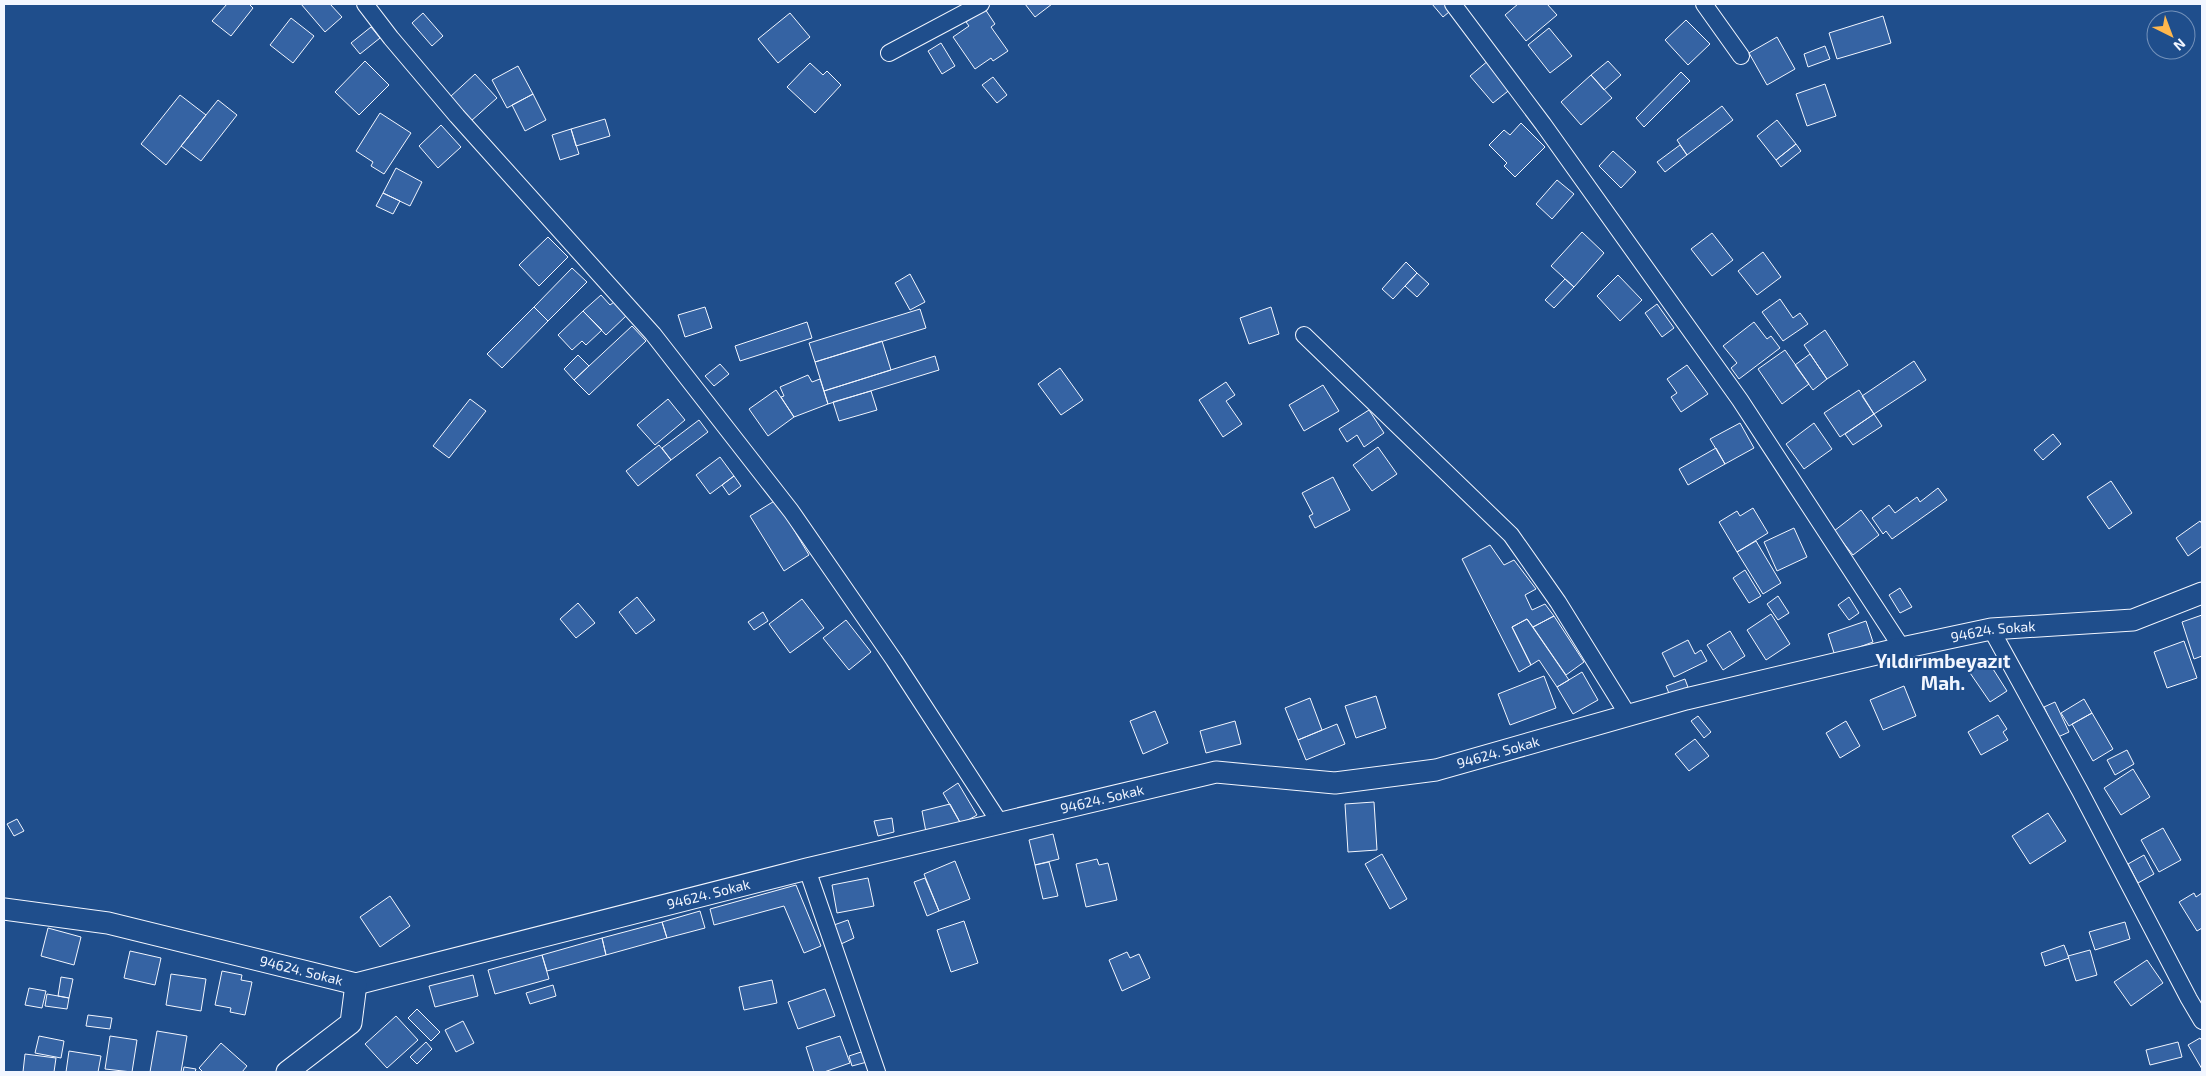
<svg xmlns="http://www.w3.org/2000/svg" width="2206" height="1076" viewBox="0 0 2206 1076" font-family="'Exo 2',sans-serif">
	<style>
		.building { fill: #3563a3; stroke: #f2f6ff }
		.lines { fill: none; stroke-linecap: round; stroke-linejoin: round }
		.minor-casing { stroke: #f2f6ff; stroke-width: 18 }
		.tertiary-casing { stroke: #f2f6ff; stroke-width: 23 }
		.minor { stroke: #1f4e8c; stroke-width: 16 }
		.tertiary { stroke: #1f4e8c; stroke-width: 21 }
		.labels { text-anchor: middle; stroke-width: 4; stroke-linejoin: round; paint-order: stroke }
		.street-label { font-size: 14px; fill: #f2f6ff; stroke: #1f4e8c }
		.district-label { font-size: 19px; font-weight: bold; fill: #f2f6ff; stroke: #1f4e8c }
	</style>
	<rect width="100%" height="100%" fill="#1f4e8c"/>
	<!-- building -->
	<path class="building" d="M227,4h22l4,4 -22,28 -19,-15z
		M301,4h29l12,13 -17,15z
		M1025,4h27l-17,13z
		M1432,4h20l3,3 -12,10z
		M1518,4h29l10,11 -31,26 -21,-26z
		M985,9l10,15 -4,3 17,24 -15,10 -2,-3 -16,11 -22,-32 16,-11 -3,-4z
		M423,13l20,23 -11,10 -20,-23z
		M790,13l20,24 -32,26 -20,-24z
		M1883,16l8,27 -54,16 -8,-26z
		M291,18l23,18 -21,27 -23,-18z
		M1686,20l24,24 -22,21 -23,-25z
		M371,27l9,11 -20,16 -9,-11z
		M1549,28l23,28 -22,17 -22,-28z
		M1777,37l18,32 -28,16 -18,-32z
		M941,43l14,23 -13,8 -14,-23z
		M1825,46l5,13 -22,8 -4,-13z
		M1489,60l23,28 -19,15 -23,-27z
		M365,61l24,24 -30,30 -24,-23z
		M1608,61l13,14 -17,15 -13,-15z
		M810,63l13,12 4,-4 14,14 -26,28 -28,-26z
		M518,66l15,28 -26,14 -15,-28z
		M1681,72l9,9 -46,46 -8,-9z
		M475,74l22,24 -26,23 -21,-24z
		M1591,75l21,23 -31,27 -20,-23z
		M993,77l14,18 -10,8 -15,-18z
		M1825,84l11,32 -29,10 -11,-32z
		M533,94l13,26 -21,11 -13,-26z
		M180,95l26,20 -40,50 -25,-21z
		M218,100l19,15 -36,46 -20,-15z
		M1722,106l11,14 -46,35 -10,-15z
		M380,113l31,20 -27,41 -13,-8 2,-4 -17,-11z
		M605,119l5,17 -34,10 -5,-17z
		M1777,120l19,24 -20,16 -19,-24z
		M1521,123l24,24 -30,30 -11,-11 3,-3 -18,-18 15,-15 6,5z
		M441,125l20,22 -23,21 -19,-22z
		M571,129l8,25 -19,6 -8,-25z
		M1796,144l5,7 -20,16 -5,-7z
		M1680,145l7,10 -22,17 -8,-10z
		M1613,151l23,21 -15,16 -22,-22z
		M396,168l26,14 -12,24 -27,-13z
		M1557,180l17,14 -22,25 -16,-15z
		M383,193l17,8 -7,13 -17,-8z
		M1582,232l22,21 -30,34 -23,-21z
		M1712,233l21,27 -21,16 -21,-27z
		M548,237l20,20 -29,29 -20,-21z
		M1763,252l18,25 -24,18 -19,-24z
		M1406,262l11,11 -24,26 -11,-10z
		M572,268l15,14 -39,39 -14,-14z
		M1417,273l12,11 -12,13 -12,-11z
		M910,274l15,28 -15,8 -15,-27z
		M1618,275l24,25 -22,21 -23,-25z
		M1565,279l9,8 -20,21 -9,-8z
		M601,295l9,10 4,-3 13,13 -21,20 -23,-24z
		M1780,299l13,19 7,-5 8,11 -25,17 -21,-29z
		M1657,304l17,24 -12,9 -17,-24z
		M534,307l14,14 -46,47 -15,-14z
		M705,307l7,21 -27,9 -7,-22z
		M1271,307l8,27 -30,10 -9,-26z
		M920,309l6,19 -111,34 -6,-19z
		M583,311l19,19 -16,15 -4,-4 -10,9 -14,-15z
		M807,322l5,16 -72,23 -5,-15z
		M1754,322l13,17 4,-3 9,12 -41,31 -8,-11 6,-5 -14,-17z
		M632,326l14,15 -57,54 -15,-15z
		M1825,330l23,35 -21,14 -23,-34z
		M882,341l9,29 -67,21 -9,-29z
		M1785,350l24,34 -27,20 -24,-35z
		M1810,354l17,25 -14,11 -18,-25z
		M578,355l11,11 -15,14 -10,-11z
		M935,356l4,14 -111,34 -4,-13z
		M1914,361l12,19 -52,34 -12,-18z
		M720,364l9,10 -15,12 -9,-10z
		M1687,365l21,29 -27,18 -10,-15 6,-4 -10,-14z
		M1060,368l23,32 -22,15 -23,-31z
		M808,375l4,7 8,-3 8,25 -34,13 -13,-20 3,-1 -4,-9z
		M1226,382l9,13 -9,6 16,23 -19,13 -24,-37z
		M1323,385l16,26 -35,20 -15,-26z
		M776,390l18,27 -26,19 -19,-27z
		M1859,390l15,24 -34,23 -16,-24z
		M871,391l6,19 -38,11 -6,-19z
		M470,399l16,12 -37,47 -16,-12z
		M668,399l17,21 -30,25 -18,-20z
		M1369,410l15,23 -20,14 -7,-12 -10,7 -8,-13z
		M1874,414l8,12 -29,19 -8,-11z
		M699,420l9,12 -37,28 -9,-12z
		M1740,423l14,25 -29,16 -15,-25z
		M1814,423l18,26 -28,20 -18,-25z
		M2053,434l8,10 -18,16 -9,-10z
		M659,445l12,15 -33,26 -12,-15z
		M1378,447l19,27 -25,17 -19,-26z
		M1716,448l9,16 -37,21 -9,-16z
		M720,457l14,19 -24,18 -14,-19z
		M734,476l7,10 -12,9 -7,-10z
		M1333,477l17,33 -35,18 -6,-12 4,-2 -11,-21z
		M2111,481l21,32 -23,16 -22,-32z
		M1938,488l9,12 -55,39 -6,-8 -3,3 -11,-16 17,-13 6,8 22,-16 3,5z
		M776,500l33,55 -25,16 -34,-55z
		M1753,508l15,25 -31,19 -18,-30 18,-11 3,5z
		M1861,510l18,25 -26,20 -19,-24z
		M2200,521l2,3v22l-14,10 -12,-18z
		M1794,528l13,29 -30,14 -13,-29z
		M1756,541l25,42 -18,11 -26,-42z
		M1490,545l14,20 10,-5 22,29 -11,6 7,15 13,-6 9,12 -21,11 -6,-8 -15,8 19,38 -12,7 -57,-113z
		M1745,570l16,26 -12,7 -16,-25z
		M1900,588l12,19 -12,6 -11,-18z
		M1778,596l11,17 -11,7 -11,-16z
		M637,597l18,23 -19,14 -17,-22z
		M1849,597l10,16 -10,7 -11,-15z
		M802,599l22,29 -34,25 -21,-29z
		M578,603l17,20 -19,15 -16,-19z
		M763,612l5,9 -14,9 -6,-8z
		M1771,614l19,30 -24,16 -19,-30z
		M2202,615v41l-8,3 -12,-37z
		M1554,616l30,46 -18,13 -33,-48z
		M1527,619l42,61 -12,7 -18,-27 -8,5 -19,-38z
		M846,620l25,32 -22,18 -26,-32z
		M1866,621l7,21 -38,14 -7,-22z
		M1730,631l15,25 -22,14 -16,-25z
		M1688,640l7,14 6,-4 6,11 -33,16 -12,-24z
		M2184,641l13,37 -30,10 -13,-36z
		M1986,658l21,33 -17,11 -22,-32z
		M1582,672l16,28 -25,14 -16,-27z
		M1544,676l12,32 -46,17 -12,-31z
		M1685,679l4,11 -19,6 -4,-10z
		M1904,686l12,30 -33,14 -13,-30z
		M1376,696l10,32 -30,10 -11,-32z
		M1310,698l12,32 -24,10 -13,-32z
		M2084,699l8,14 -23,13 -8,-13z
		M2055,702l14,30 -11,5 -14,-30z
		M1155,711l13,32 -25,11 -13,-33z
		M2092,713l21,36 -20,12 -21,-37z
		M1998,715l9,14 -4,3 5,8 -27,15 -13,-23z
		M1698,716l13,16 -7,6 -13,-17z
		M1235,721l6,23 -35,9 -6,-22z
		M1846,721l14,25 -20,12 -14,-25z
		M1337,724l8,20 -39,16 -8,-20z
		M1695,739l14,17 -20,15 -14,-17z
		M2127,750l7,14 -19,11 -8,-15z
		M2133,769l17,28 -29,18 -17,-27z
		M958,783l19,32 -16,9 -18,-31z
		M1374,802l3,48 -29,2 -3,-48z
		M950,804l11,20 -35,8 -4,-21z
		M2048,813l18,28 -36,23 -18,-28z
		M892,818l2,14 -16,4 -4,-15z
		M17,819l7,12 -10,5 -7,-12z
		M2163,828l18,32 -22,12 -18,-32z
		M1053,834l6,25 -24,6 -6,-25z
		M1382,854l25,45 -17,10 -25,-45z
		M2144,855l10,19 -16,9 -10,-19z
		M1097,859l2,6 9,-2 9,37 -31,7 -10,-43z
		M955,861l15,38 -31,12 -15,-37z
		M1049,862l9,34 -15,3 -8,-34z
		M868,878l6,28 -37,7 -5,-28z
		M925,878l14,33 -12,5 -13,-34z
		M796,885l25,61 -17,7 -20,-47 -70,19 -4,-16z
		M2194,893l2,4 6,-4v35l-5,3 -18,-29z
		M390,896l20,30 -30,21 -20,-30z
		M700,911l5,17 -38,10 -5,-16z
		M848,920l6,18 -13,6 -7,-19z
		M964,921l14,42 -27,9 -14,-42z
		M662,922l5,16 -61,17 -4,-17z
		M2125,922l5,17 -35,11 -6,-18z
		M48,928l33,9 -7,28 -33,-9z
		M602,938l4,17 -59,16 -5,-16z
		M2064,945l5,13 -24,8 -4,-13z
		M2090,950l7,25 -21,6 -8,-25z
		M130,951l31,7 -6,27 -31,-7z
		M1127,952l3,6 9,-4 11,24 -28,13 -13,-31z
		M542,955l7,24 -54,15 -7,-24z
		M2147,960l16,23 -32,23 -17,-24z
		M222,971l20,4 -1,5 11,2 -7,33 -15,-3 1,-4 -16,-3z
		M171,974l35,5 -5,32 -35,-6z
		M473,975l5,21 -43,11 -6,-21z
		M61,977l12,2 -4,19 -11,-2z
		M772,980l5,23 -33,7 -5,-23z
		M553,985l3,11 -26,8 -4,-11z
		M29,988l17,3 -4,17 -17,-3z
		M825,989l10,27 -37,13 -10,-27z
		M47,994l22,4 -2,11 -22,-3z
		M417,1009l23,23 -9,9 -23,-23z
		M88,1015l24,3 -2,11 -24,-3z
		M396,1016l22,24 -31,28 -22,-24z
		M463,1021l11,22 -18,9 -11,-22z
		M157,1031l30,5 -6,36h-31z
		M39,1036l25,5 -3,17 -26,-5z
		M110,1036l27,4 -5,32 -27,-3z
		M840,1036l10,27 -26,9h-10l-8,-25z
		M2200,1038l2,3v28l-14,-24z
		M426,1042l6,7 -15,15 -7,-7z
		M2178,1042l4,15 -32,8 -4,-15z
		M221,1043l26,23 -5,6h-39l-4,-4z
		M69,1051l32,5 -3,16h-32z
		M864,1051l3,11 -15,4 -3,-10z
		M25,1054l31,4 -2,14h-31z
		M184,1067l12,2 -1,3h-12z"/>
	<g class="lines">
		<!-- minor casing -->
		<g class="minor-casing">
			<path id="minor" d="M365,4l26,34 66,78 196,218 138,177 103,149 106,163
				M1453,4l90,120 197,276 162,248
				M1704,4l37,52
				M889,53l92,-49
				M1304,335l207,200 47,67 70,113
				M1991,629l89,162 109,208 13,22
				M807,869l70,203"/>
		</g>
		<!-- tertiary casing -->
		<g class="tertiary-casing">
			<g id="tertiary">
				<path id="s1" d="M4,909l104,14 248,61 451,-115 409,-97 119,11 101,-13 250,-71 216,-51 89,-19 142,-9 69,-27"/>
				<path d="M287,1072l64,-49 5,-39"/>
			</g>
		</g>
		<!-- minor -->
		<use href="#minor" class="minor"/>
		<!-- tertiary -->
		<use href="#tertiary" class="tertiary"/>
	</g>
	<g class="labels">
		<!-- street labels -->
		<g class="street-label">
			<text dy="5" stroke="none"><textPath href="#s1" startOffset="2042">94624. Sokak</textPath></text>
			<text dy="5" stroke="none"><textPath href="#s1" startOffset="1532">94624. Sokak</textPath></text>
			<text dy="5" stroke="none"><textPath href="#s1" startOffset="1129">94624. Sokak</textPath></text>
			<text dy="5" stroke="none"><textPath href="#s1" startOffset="724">94624. Sokak</textPath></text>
			<text dy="5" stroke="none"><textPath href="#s1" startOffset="304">94624. Sokak</textPath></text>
		</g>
		<!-- district labels -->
		<g class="district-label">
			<text x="1943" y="668">Yıldırımbeyazıt<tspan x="1943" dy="22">Mah.</tspan></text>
		</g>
	</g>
	<!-- border -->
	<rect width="2206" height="1076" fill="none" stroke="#f2f6ff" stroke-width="10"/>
	<!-- north arrow -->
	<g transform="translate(2171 35) rotate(138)"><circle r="24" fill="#1f4e8c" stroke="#7391ba"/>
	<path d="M0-4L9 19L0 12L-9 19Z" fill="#ffb74d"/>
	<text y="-8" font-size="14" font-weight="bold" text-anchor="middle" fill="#f2f6ff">N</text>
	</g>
</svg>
